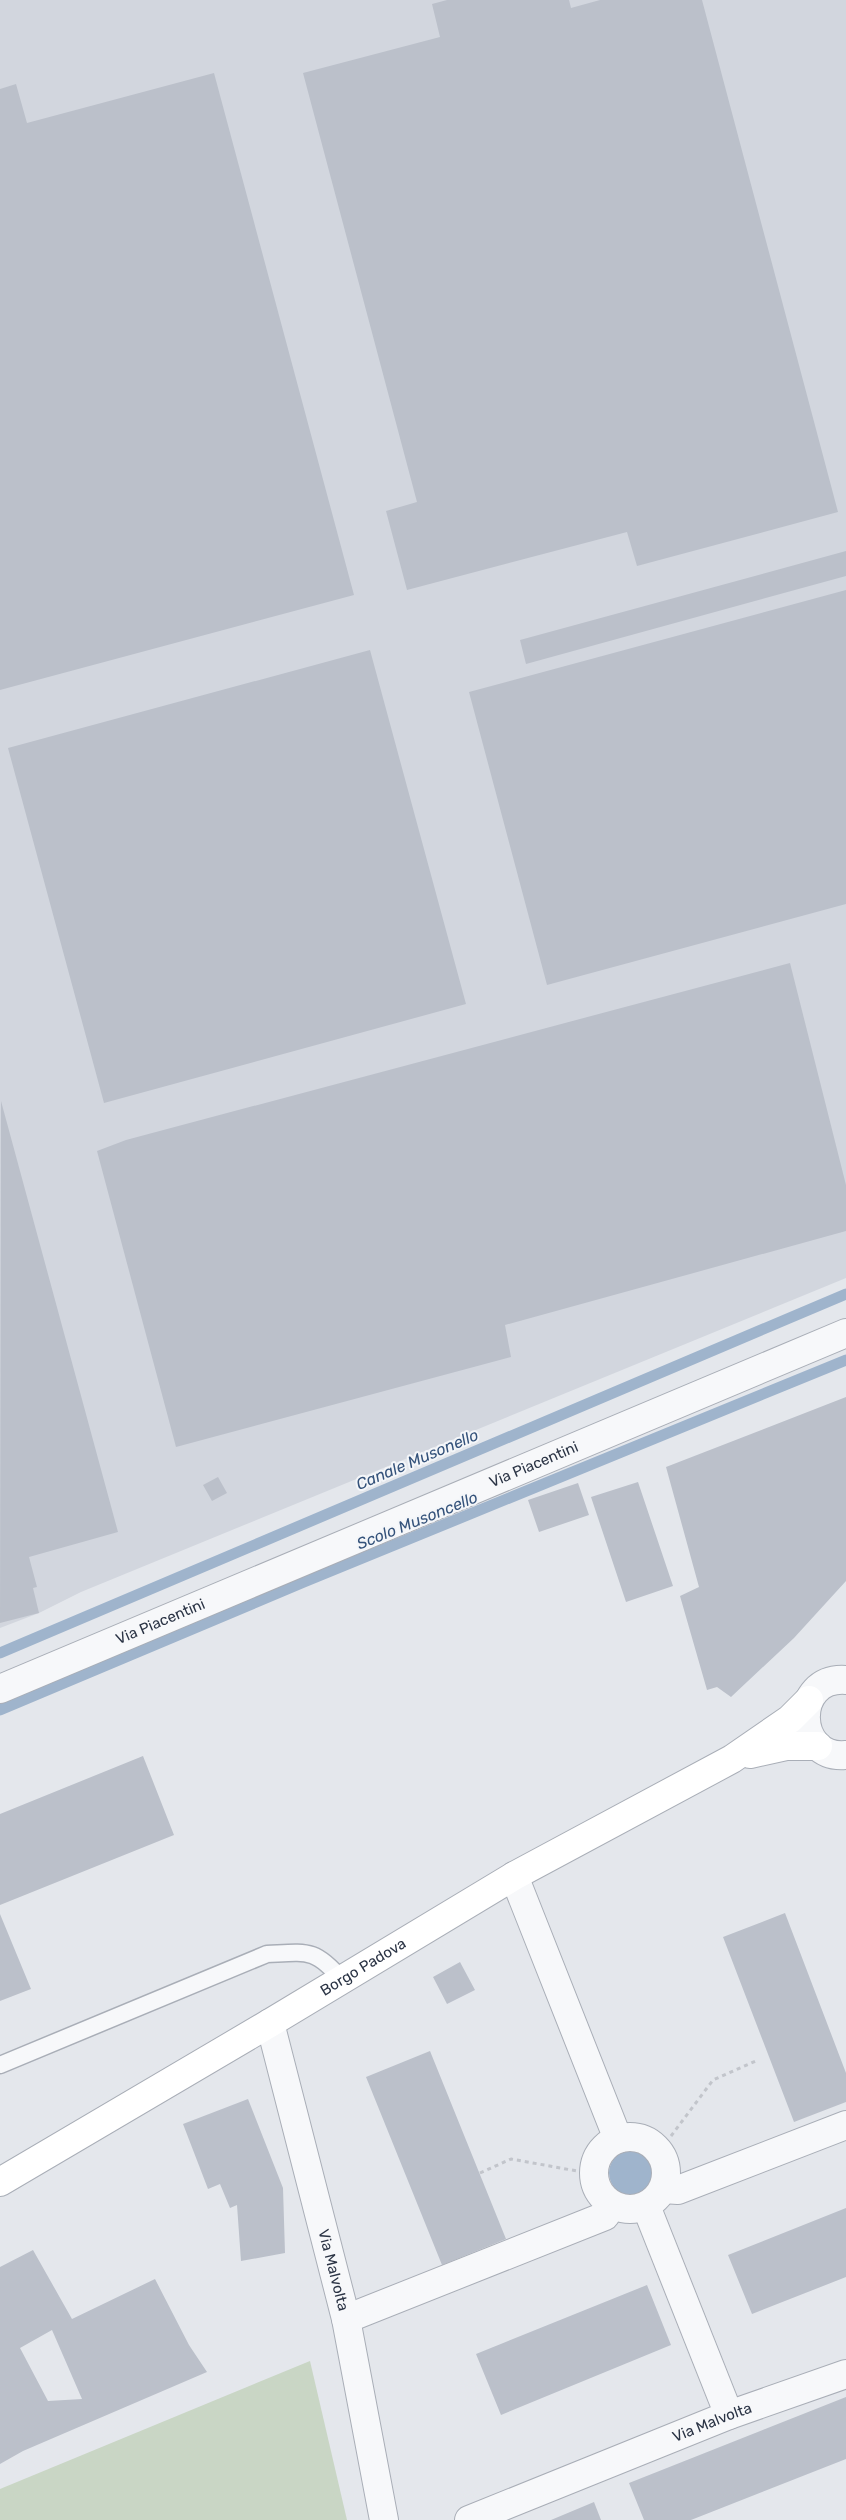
<svg xmlns="http://www.w3.org/2000/svg" width="846" height="2520" viewBox="0 0 846 2520" font-family="Rubik,sans-serif">
	<style>
		.built { fill: #d2d6de }
		.green { fill: #c9d6c5 }
		.water { fill: #9fb4cc }
		.lines { fill: none; stroke-linecap: round; stroke-linejoin: round }
		.stream { stroke: #9fb4cc; stroke-width: 11 }
		.building { fill: #bbc0ca; fill-rule: evenodd }
		.service-casing { stroke: #a9aeb7; stroke-width: 19 }
		.minor-casing { stroke: #a9aeb7; stroke-width: 30 }
		.tertiary-casing { stroke: #a9aeb7; stroke-width: 30 }
		.secondary-casing { stroke: #a9aeb7; stroke-width: 30 }
		.path { stroke: #c2c5cb; stroke-width: 3; stroke-dasharray: 4 4; stroke-linecap: butt }
		.service { stroke: #f7f8fa; stroke-width: 16 }
		.minor { stroke: #f7f8fa; stroke-width: 28 }
		.tertiary { stroke: #f7f8fa; stroke-width: 28 }
		.secondary { stroke: #fff; stroke-width: 28 }
		.labels { text-anchor: middle; stroke-width: 4; stroke-linejoin: round; paint-order: stroke }
		.street-label { font-size: 15px; fill: #2b3445; stroke: #f4f6f9 }
		.water-label { font-size: 16px; font-style: italic; fill: #34527a; stroke: #f4f6f9 }
	</style>
	<rect width="100%" height="100%" fill="#e4e7ec"/>
	<!-- built -->
	<path class="built" d="M0,0h846v1278l-765,314 -42,21 -39,15z"/>
	<!-- green -->
	<path class="green" d="M310,2361l37,159h-347v-31z"/>
	<!-- water -->
	<path class="water" d="M609 2173a23 23 0 1 1 46 0a23 23 0 1 1-46 0Z"/>
	<g class="lines">
		<!-- stream -->
		<path class="stream" d="M0,1653l846,-359
			M0,1710l304,-128 542,-222"/>
	</g>
	<!-- building -->
	<path class="building" d="M447,0h122l2,8 29,-8h102l136,512 -201,54 -10,-34 -220,58 -21,-79 31,-9 -114,-429 137,-36 -8,-33z
		M214,73l140,522 -354,95v-601l16,-5 11,39z
		M846,551v25l-320,88 -6,-24z
		M846,590v314l-299,81 -78,-293z
		M370,650l96,354 -362,99 -96,-355z
		M790,963l56,222v46l-341,94 6,32 -335,90 -79,-296 29,-11z
		M1,1101l117,431 -89,25 8,30 -4,1 6,25 -39,10z
		M846,1397v184l-52,57 -63,59 -14,-10 -10,3 -27,-94 19,-9 -33,-120z
		M218,1477l9,16 -15,8 -9,-16z
		M638,1482l35,104 -47,16 -35,-105z
		M578,1483l11,32 -50,17 -11,-32z
		M143,1756l31,79 -174,70v-91z
		M785,1913l61,160v29l-52,20 -71,-185z
		M0,1914l31,75 -31,12z
		M460,1962l15,28 -28,14 -14,-27z
		M430,2051l76,188 -64,26 -76,-188z
		M248,2099l35,89 2,65 -44,8 -4,-56 -7,3 -10,-24 -12,5 -25,-65z
		M846,2208v69l-94,37 -24,-59z
		M33,2250l39,69 83,-40 34,66 18,27 -184,79 -23,13v-197zM52,2330l30,69 -34,2 -28,-53z
		M647,2285l24,60 -170,70 -25,-61z
		M846,2397v62l-155,61h-47l-15,-37z
		M594,2502l7,18h-50z"/>
	<g class="lines">
		<!-- service casing -->
		<g class="service-casing">
			<path id="service" d="M0,2065l267,-111c40,-2 48,-6 75,26"/>
		</g>
		<!-- minor casing -->
		<g class="minor-casing">
			<g id="minor">
				<path id="s1" d="M0,1689l846,-356"/>
				<path d="M514,1876l104,263"/>
				<path id="s2" d="M270,2023l76,296 38,201"/>
				<circle cx="630" cy="2173" r="36"/>
				<path d="M663,2189l15,1 168,-65"/>
				<path d="M646,2206l83,209"/>
				<path d="M346,2319l259,-103 7,-11"/>
				<path id="s3" d="M469,2520l260,-105 117,-41"/>
			</g>
		</g>
		<!-- tertiary casing -->
		<g class="tertiary-casing">
			<path id="tertiary" d="M846,1680c-55,-4 -52,80 0,75"/>
		</g>
		<!-- secondary casing -->
		<g class="secondary-casing">
			<g id="secondary">
				<path d="M750,1754l36,-8h32"/>
				<path id="s4" d="M0,2182l270,-159 244,-147 218,-117 58,-40 19,-19"/>
			</g>
		</g>
		<!-- path -->
		<path class="path" d="M671,2136l42,-56 45,-20
			M480,2173l31,-14 66,12"/>
		<!-- service -->
		<use href="#service" class="service"/>
		<!-- minor -->
		<use href="#minor" class="minor"/>
		<!-- tertiary -->
		<use href="#tertiary" class="tertiary"/>
		<!-- secondary -->
		<use href="#secondary" class="secondary"/>
	</g>
	<g class="labels">
		<!-- street labels -->
		<g class="street-label">
			<text dy="5" stroke="none"><textPath href="#s1" startOffset="579">Via Piacentini</textPath></text>
			<text dy="5" stroke="none"><textPath href="#s1" startOffset="174">Via Piacentini</textPath></text>
			<text dy="5" stroke="none"><textPath href="#s4" startOffset="422">Borgo Padova</textPath></text>
			<text dy="5" stroke="none"><textPath href="#s2" startOffset="255">Via Malvolta</textPath></text>
			<text dy="5" stroke="none"><textPath href="#s3" startOffset="262">Via Malvolta</textPath></text>
		</g>
		<!-- water labels -->
		<g class="water-label">
			<text transform="translate(417 1459) rotate(-23)" y="6">Canale Musonello</text>
			<text transform="translate(417 1520) rotate(-22)" y="6">Scolo Musoncello</text>
		</g>
	</g>
</svg>
